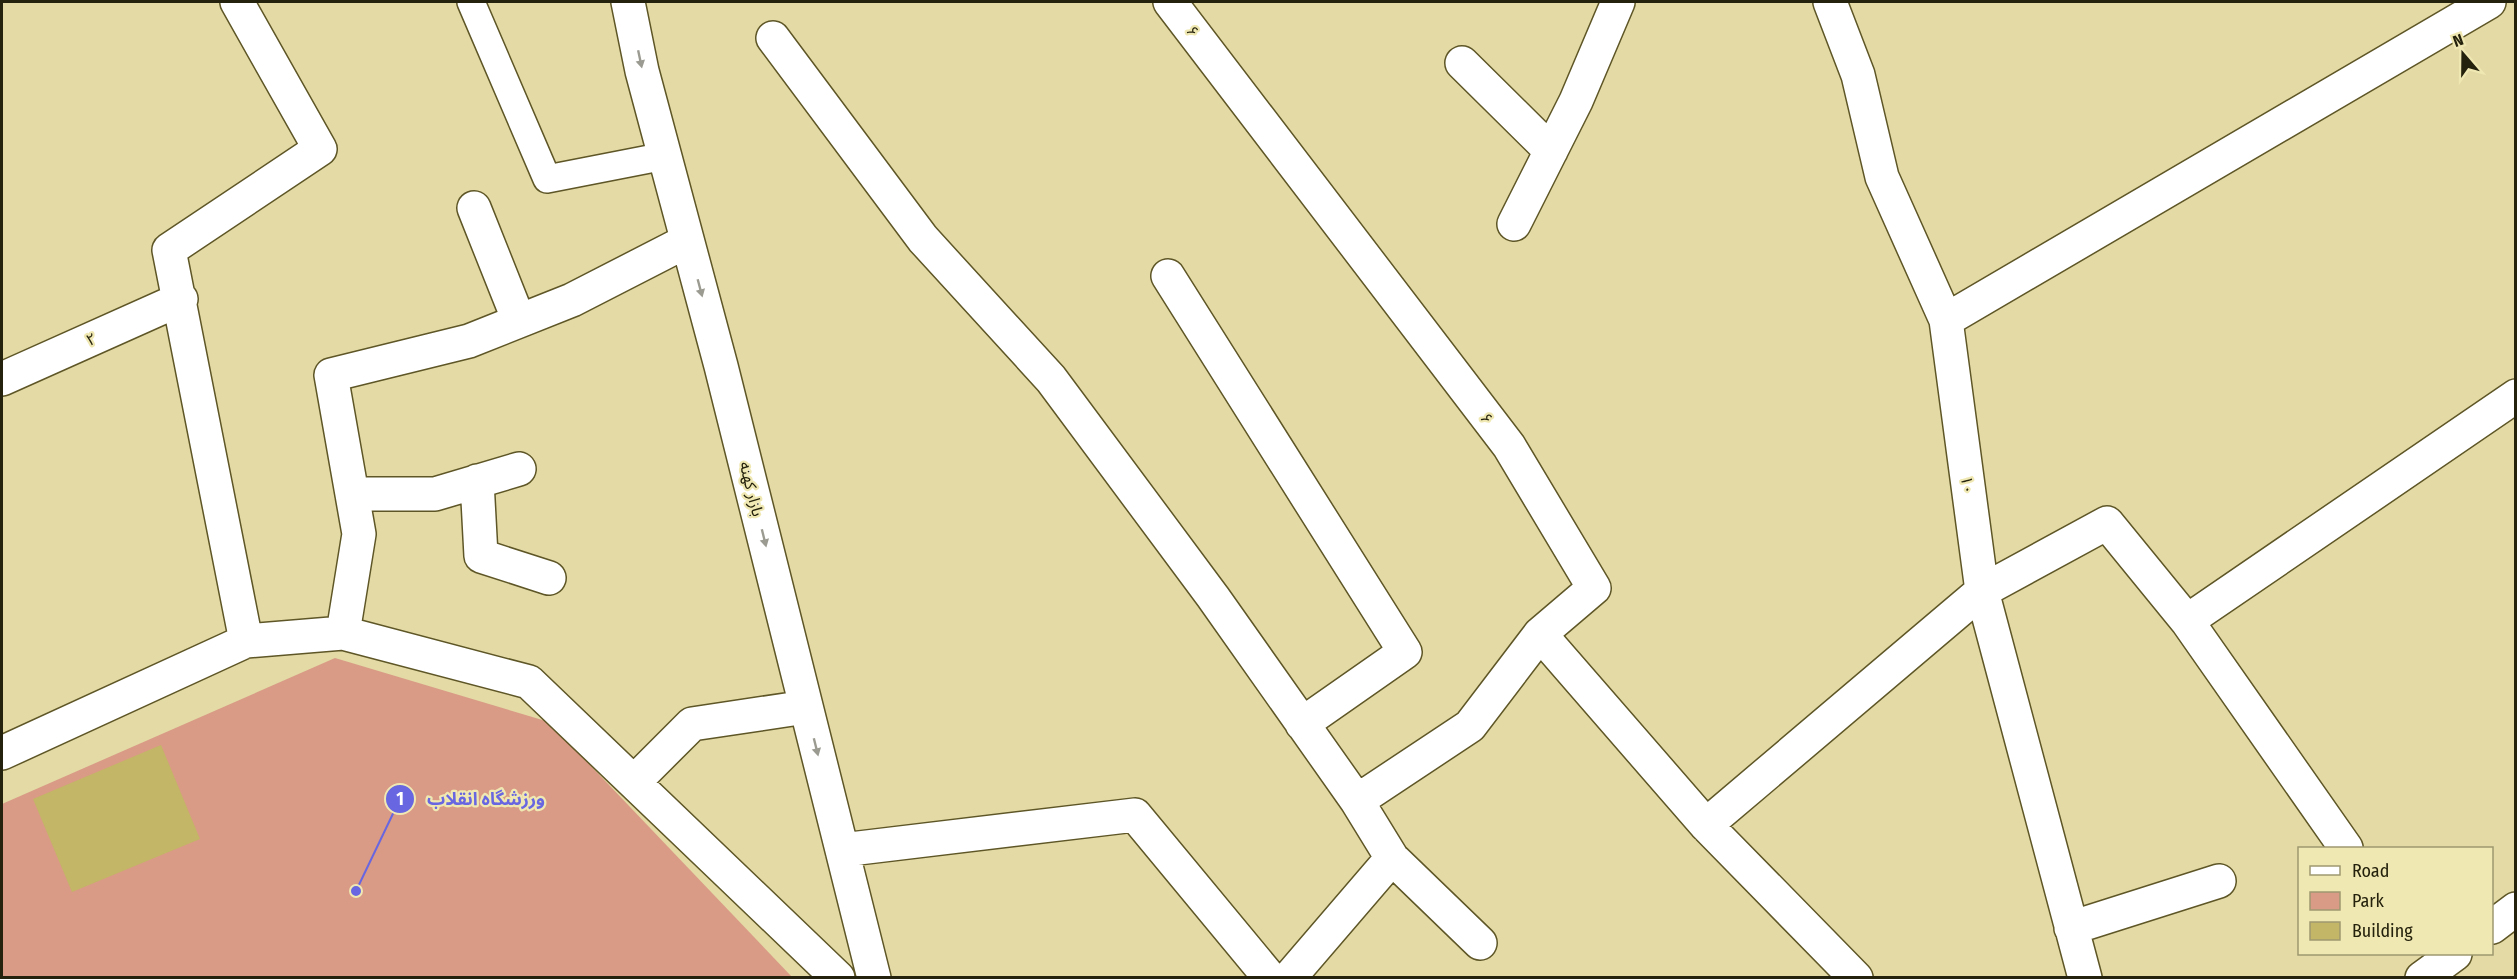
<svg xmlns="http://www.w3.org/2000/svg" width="2517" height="979" viewBox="0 0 2517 979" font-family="'Fira Sans Condensed','Noto Sans Arabic',sans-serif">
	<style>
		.green { fill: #d99b85 }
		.building { fill: #c3b666 }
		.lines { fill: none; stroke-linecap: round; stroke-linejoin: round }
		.pedestrian-casing { stroke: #5e5626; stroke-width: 30 }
		.minor-casing { stroke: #5e5626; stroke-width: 36 }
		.tertiary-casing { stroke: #5e5626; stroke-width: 36 }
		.pedestrian { stroke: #fff; stroke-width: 27 }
		.minor { stroke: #fff; stroke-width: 33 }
		.tertiary { stroke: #fff; stroke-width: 33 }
		.oneway { fill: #9c9b92 }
		.labels { text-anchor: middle; stroke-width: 4.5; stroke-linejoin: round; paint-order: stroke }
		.street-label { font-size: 16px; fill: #24210c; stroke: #f0e8b3 }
		.leader { fill: none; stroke: #6866e0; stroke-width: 2 }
		.callout-dot { fill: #6866e0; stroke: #f0e8b3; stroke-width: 2 }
		.mark-label { font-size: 18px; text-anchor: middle; font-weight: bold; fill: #fff }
		.callout-label { font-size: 18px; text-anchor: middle; font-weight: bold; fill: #6866e0; stroke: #f0e8b3; stroke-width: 4.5; stroke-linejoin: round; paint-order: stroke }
	</style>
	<rect width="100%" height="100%" fill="#e3daa6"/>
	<!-- green -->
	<path class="green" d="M335,658l214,64 243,255h-790v-173z"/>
	<!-- building -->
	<path class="building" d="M161,745l39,94 -128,53 -39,-93z"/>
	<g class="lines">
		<!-- pedestrian casing -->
		<g class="pedestrian-casing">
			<path id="pedestrian" d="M471,2l76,177 118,-23"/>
		</g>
		<!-- minor casing -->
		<g class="minor-casing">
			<path id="minor" d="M237,2l83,147 -151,101 77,391
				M628,2l14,69 79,295 153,612
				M1170,2l339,444 85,142 -54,46 -70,92 -113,75
				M1830,2l28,73 24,102 64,143 36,271 103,387
				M773,38l150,201 128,140 162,218 144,204 35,57 88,85
				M1462,63l89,88
				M474,208l45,113
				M1514,224l62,-123 42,-99
				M1168,276l237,376 -103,72
				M1946,320l543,-318
				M2,379l179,-80
				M477,481l4,75 68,22
				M352,494h83l84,-25
				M2187,621l329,-225
				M343,633l16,-99 -28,-159 138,-34 103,-41 115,-59
				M1540,634l166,191 150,153
				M2,753l244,-112 97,-8 186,49 309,296
				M634,782l58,-58 114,-17
				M1706,825l276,-234 125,-68 80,98 159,227
				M842,850l293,-35 135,163
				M2071,928l148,-47
				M1289,978l103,-120"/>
		</g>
		<!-- tertiary casing -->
		<g class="tertiary-casing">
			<path id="tertiary" d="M2492,927l24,-18
				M2422,978l33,-24"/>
		</g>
		<!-- pedestrian -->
		<use href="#pedestrian" class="pedestrian"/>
		<!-- minor -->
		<use href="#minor" class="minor"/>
		<!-- tertiary -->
		<use href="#tertiary" class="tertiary"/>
	</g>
	<!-- one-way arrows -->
	<defs><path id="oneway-solid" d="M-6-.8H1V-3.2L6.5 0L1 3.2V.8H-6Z" transform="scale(1.5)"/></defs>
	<g class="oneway">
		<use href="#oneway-solid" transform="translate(640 59) rotate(78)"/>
		<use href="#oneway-solid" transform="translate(700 288) rotate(75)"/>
		<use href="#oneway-solid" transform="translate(764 538) rotate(76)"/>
		<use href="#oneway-solid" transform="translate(816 747) rotate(76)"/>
	</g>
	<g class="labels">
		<!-- street labels -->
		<g class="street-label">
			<text transform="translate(1193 31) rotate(52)" y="6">۶</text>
			<text transform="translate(91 339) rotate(-24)" y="6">۲</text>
			<text transform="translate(1487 418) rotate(53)" y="6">۶</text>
			<text transform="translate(1968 485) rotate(82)" y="6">۱۰</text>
			<text transform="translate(752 489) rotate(76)" y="6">بازار کهنه</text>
		</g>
	</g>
	<!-- callouts -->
	<path class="leader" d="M356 891L400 799"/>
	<g class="callout-dot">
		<circle cx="356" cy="891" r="6"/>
		<circle cx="400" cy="799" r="15"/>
	</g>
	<g class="mark-label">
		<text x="400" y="805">1</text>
	</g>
	<g class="callout-label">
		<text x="486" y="805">ورزشگاه انقلاب</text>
	</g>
	<!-- border -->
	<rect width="2517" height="979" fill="none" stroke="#24210c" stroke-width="6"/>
	<!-- legend -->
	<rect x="2298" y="847" width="195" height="108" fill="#f0e8b3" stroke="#9e9870" stroke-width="1.5"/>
	<rect x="2310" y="866" width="30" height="9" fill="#ffffff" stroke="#9e9870" stroke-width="1.5"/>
	<text x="2352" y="877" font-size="18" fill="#24210c">Road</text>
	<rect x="2310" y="892" width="30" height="18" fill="#d99b85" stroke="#9e9870" stroke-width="1.5"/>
	<text x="2352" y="907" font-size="18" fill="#24210c">Park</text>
	<rect x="2310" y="922" width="30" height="18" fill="#c3b666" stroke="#9e9870" stroke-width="1.5"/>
	<text x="2352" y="937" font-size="18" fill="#24210c">Building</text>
	<!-- north arrow -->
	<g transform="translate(2463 54) rotate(340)" stroke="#f0e8b3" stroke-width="4.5" paint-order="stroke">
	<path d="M0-4.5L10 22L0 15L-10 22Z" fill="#24210c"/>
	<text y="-9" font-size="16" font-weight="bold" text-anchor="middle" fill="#24210c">N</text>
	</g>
</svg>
